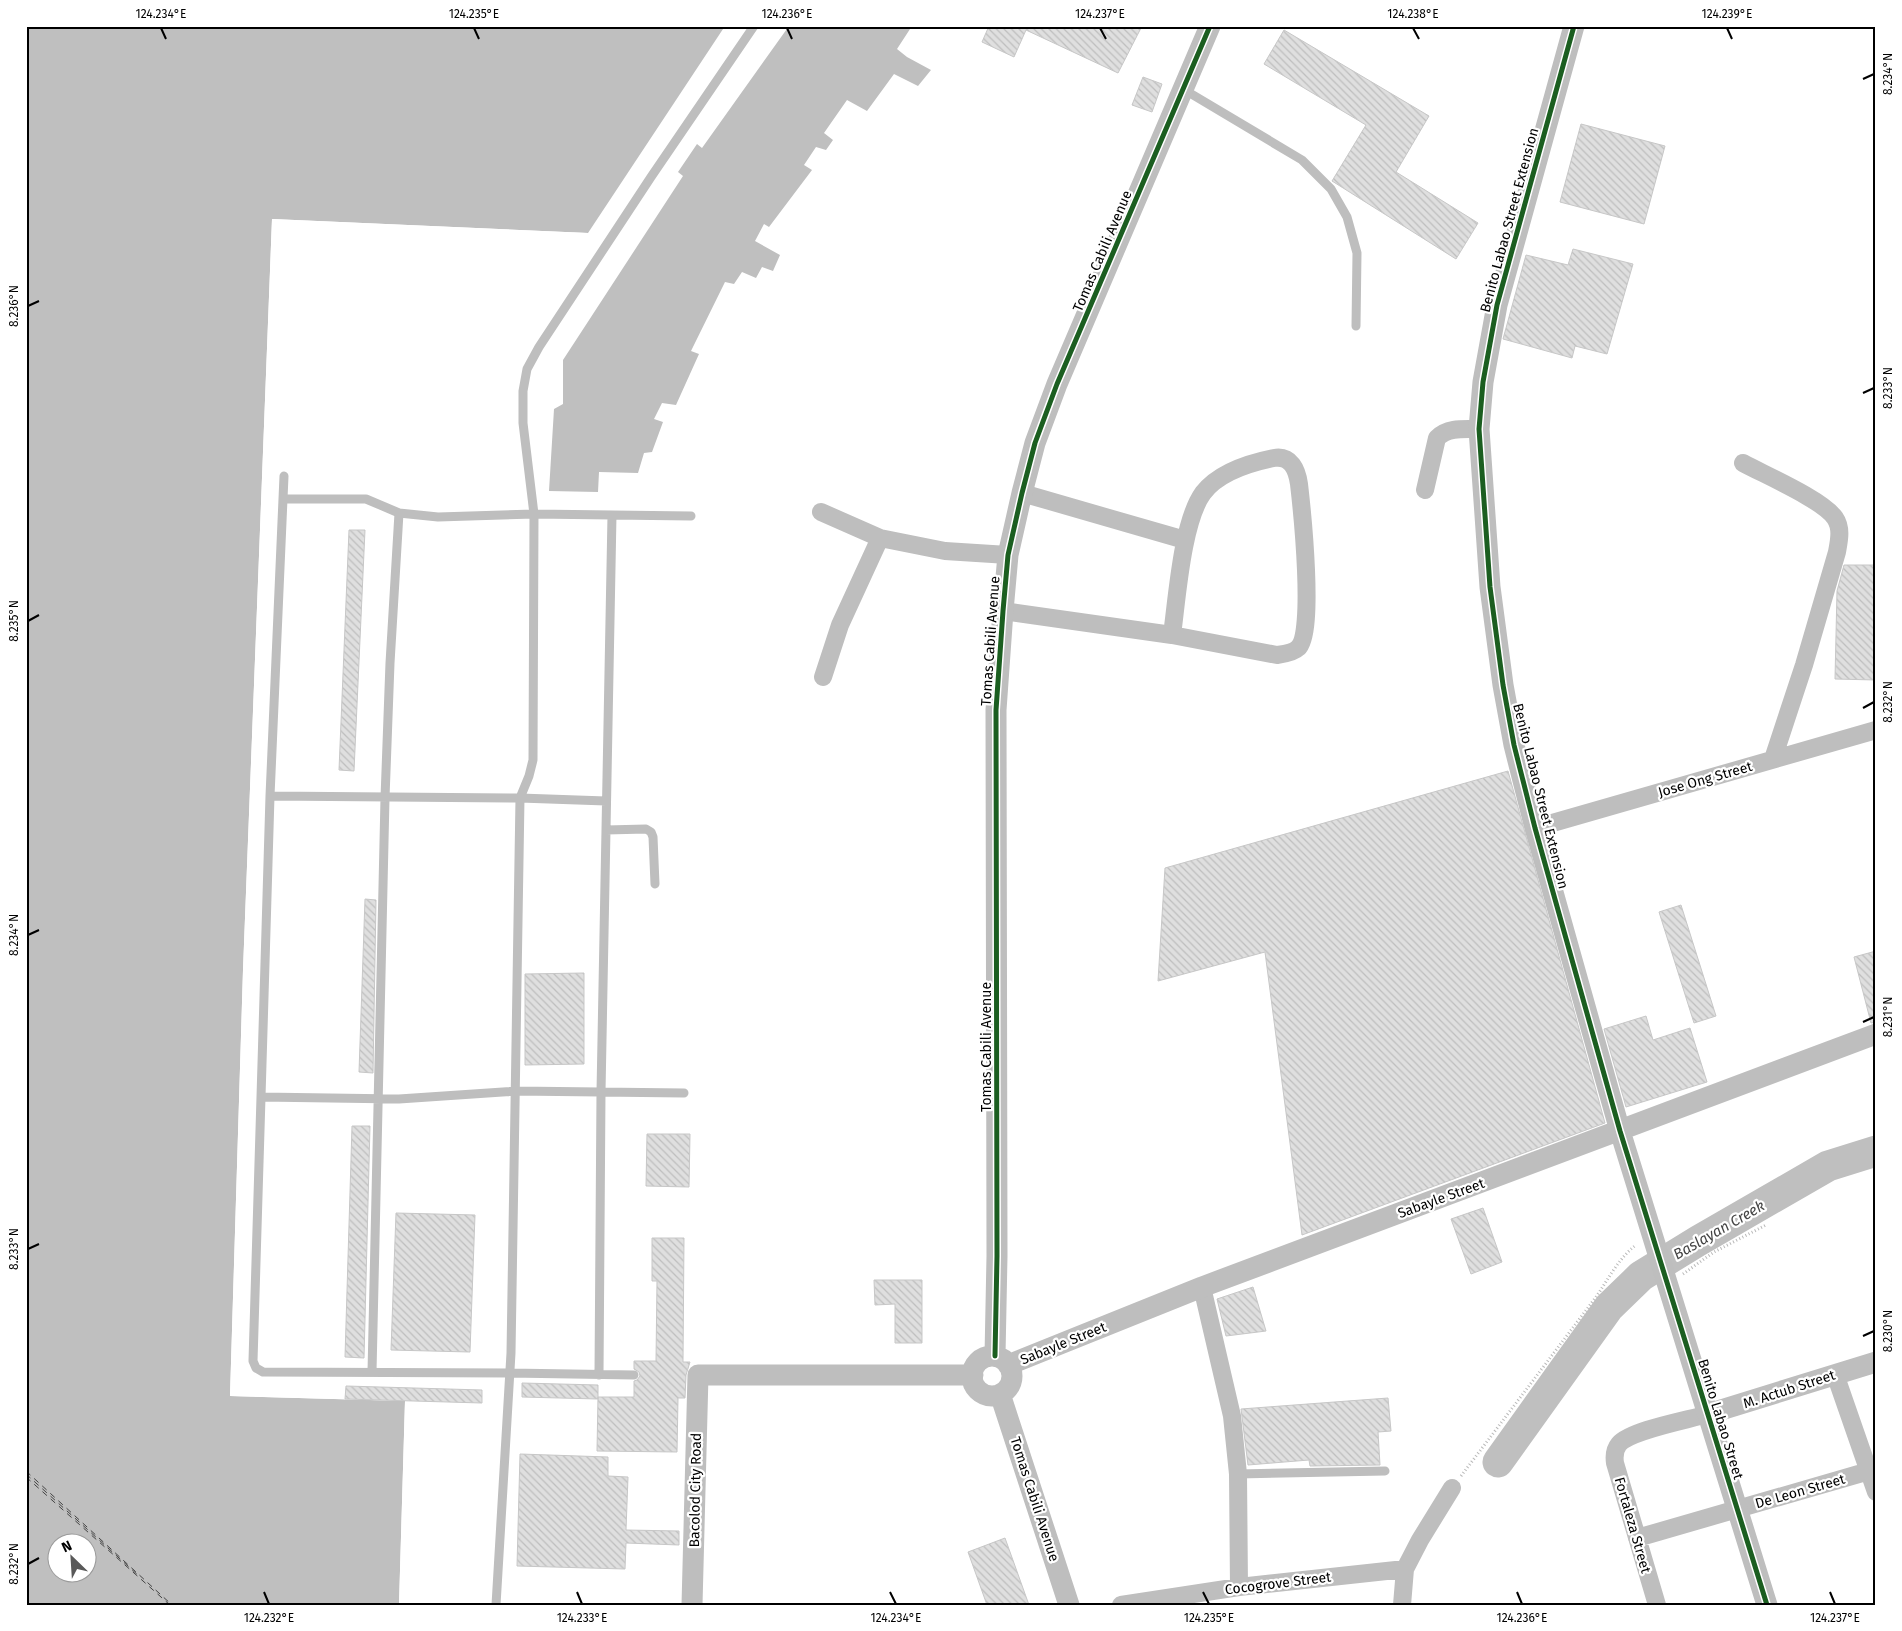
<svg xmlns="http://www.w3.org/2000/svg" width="1902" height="1631" viewBox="0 0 1902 1631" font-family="'Fira Sans',sans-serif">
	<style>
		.water { fill: #bfbfbf; fill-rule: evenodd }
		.pier { fill: #fff }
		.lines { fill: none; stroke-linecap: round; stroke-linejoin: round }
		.river { stroke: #bfbfbf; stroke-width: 31 }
		.ferry { stroke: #444; stroke-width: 1; stroke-dasharray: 6 5; stroke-linecap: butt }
		.building { fill: url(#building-back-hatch); stroke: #c7c7c7 }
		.path { stroke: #b9b9b9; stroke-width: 3; stroke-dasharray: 1 2.5; stroke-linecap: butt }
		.service { stroke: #bebebe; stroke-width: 9 }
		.minor { stroke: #bebebe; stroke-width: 18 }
		.tertiary { stroke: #bebebe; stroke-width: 21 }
		.cycleway-casing { stroke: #fff; stroke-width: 8 }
		.cycleway { stroke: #1b5e20; stroke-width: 5 }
		.ticks { fill: none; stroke: #000; stroke-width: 2 }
		.labels { text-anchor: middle; stroke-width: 4.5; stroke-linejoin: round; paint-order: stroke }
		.street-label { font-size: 14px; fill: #000; stroke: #fff }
		.water-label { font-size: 15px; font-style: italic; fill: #444; stroke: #fff }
		.neatline { fill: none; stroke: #000; stroke-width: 2 }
		.ticks-label { font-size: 12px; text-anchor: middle; fill: #000 }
	</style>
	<defs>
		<pattern id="building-back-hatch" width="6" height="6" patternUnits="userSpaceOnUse" patternTransform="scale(1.25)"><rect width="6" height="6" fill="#dfdfdf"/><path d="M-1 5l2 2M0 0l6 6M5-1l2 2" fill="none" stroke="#bebebe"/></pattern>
	</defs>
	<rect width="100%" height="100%" fill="#fff"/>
	<!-- water -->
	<path class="water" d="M26,26h699l-137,207 -316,-14 -29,751 -13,426 175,5 -6,204h-373zM58,1544h30v30h-30z
		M789,26h123l-15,23 10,8 24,13 -13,16 -24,-12 -27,37 -20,-11 -23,33 9,7 -7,10 -10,-3 -12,18 8,5 -43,57 -5,-3 -9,17 25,14 -7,16 -11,-4 -6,11 -14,-6 -8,12 -9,-2 -34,69 8,3 -23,51 -14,-2 -8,16 9,3 -11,30 -8,1 -6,20 -39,-1 -1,20 -49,-1 5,-82 9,-5v-44l120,-184 -5,-4 19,-28 5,4z"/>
	<!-- pier -->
	<path class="pier" d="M272,219l316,14 -1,3 -312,-14 -30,749 -13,423 174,4 2,3 -6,204h-3l6,-204 -175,-5 13,-426z"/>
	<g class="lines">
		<!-- river -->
		<path class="river" d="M1498,1462l111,-155 32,-31 57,-35 130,-75 48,-15"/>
		<!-- ferry -->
		<path class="ferry" d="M26,1471l146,134
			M26,1474l113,102
			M26,1477l144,128"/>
	</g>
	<!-- building -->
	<path class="building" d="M989,26h153l-24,47 -92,-43 -12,27 -32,-15z
		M1284,30l145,86 -33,56 82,51 -22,36 -124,-78 34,-56 -102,-61z
		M1143,77l19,7 -10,28 -20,-7z
		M1581,124l84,22 -21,78 -84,-22z
		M1573,249l60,15 -26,90 -32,-8 -3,12 -69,-19 23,-84 42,10z
		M349,530h16l-11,241 -15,-1z
		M1844,565h32v115l-41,-1 2,-88z
		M1508,771l97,352 -303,112 -37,-283 -107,29 7,-113z
		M365,899l11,1 -3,173 -14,-1z
		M1681,905l35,111 -22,7 -35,-111z
		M1876,951v71l-5,1 -17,-66z
		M584,973v91l-59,1v-91z
		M1646,1016l7,24 37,-12 17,54 -81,25 -22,-78z
		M352,1126h18l-6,232 -19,-1z
		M647,1134h43l-1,53 -43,-1z
		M1483,1208l19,54 -31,12 -20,-55z
		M396,1213l79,2 -5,137 -79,-2z
		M652,1238h32l-1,124h7l-4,13 -1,23h-7l-1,54 -80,-1 1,-54v2l-76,-2v-14l76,2v12h36v-16l3,-1 3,-4 -1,-4 -5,-3v-8h22l1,-80h-5z
		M874,1280h48v63h-27v-39l-20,1z
		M1253,1287l13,44 -40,5 -9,-37z
		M346,1386l136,4v13l-137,-4z
		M1388,1398l3,33 -13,1 2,33 -70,1 -1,-6 -61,5 -7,-56z
		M520,1454l88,3v19l20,1 -2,53 53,1v14l-53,-2 -1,26 -108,-3z
		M1005,1538l24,67h-42l-19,-53z"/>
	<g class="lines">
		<!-- path -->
		<path class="path" d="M1683,1274l31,-22 52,-27
			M1461,1476c43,-57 86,-114 129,-171 16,-20 26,-45 46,-60"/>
		<!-- service -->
		<path class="service" d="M1183,89l119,71 29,29 16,28 10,36 -1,73
			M283,499h83l33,14 39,4 96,-3 157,2
			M270,796l250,2 86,3
			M606,830l40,-1 5,3 2,5 2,47
			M261,1097l9,-301 14,-320
			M372,1372l13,-574 5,-135 9,-150
			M599,1375l2,-283 11,-577
			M634,1375l-124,-2 -247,-1 -7,-4 -3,-7 8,-264 138,2 117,-8 168,2
			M1238,1474l147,-3
			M496,1605l15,-252 9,-555 9,-22 4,-16 1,-246 -11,-91v-32l4,-22 12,-22 112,-170 103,-151"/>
		<!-- minor -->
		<path class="minor" d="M1743,463c22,12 80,37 92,55 7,10 4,23 2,34l-33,113 -31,94
			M1425,490l12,-52c11,-11 27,-9 42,-9
			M1022,493l163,47
			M821,512l59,26 65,13 63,4
			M1003,611l169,24 105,20c6,-1 16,-2 21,-7 17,-15 4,-138 1,-164 -2,-14 -8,-29 -25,-26 -25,5 -55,14 -71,35 -21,29 -26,106 -31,142
			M823,677l17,-52 40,-87
			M1535,828l341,-98
			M1202,1287l30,129 6,58 1,113
			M1835,1374l41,118
			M1637,1538l239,-69
			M1121,1605l118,-18 166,-18
			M1402,1605l3,-36 15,-29 32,-52
			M1657,1605l-42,-142c-1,-7 -1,-13 4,-19 12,-14 69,-24 89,-30"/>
		<!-- tertiary -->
		<path class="tertiary" d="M1574,26l-77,279 -14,77 -4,47 11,158 13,98 11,60 21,83 85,303 147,474
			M995,1356l2,-100 -1,-546 7,-99 5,-56 14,-62 13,-50 22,-59 153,-358
			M972 1376a20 20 0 1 1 40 0a20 20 0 1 1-40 0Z
			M1008,1365l194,-78 674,-253
			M1000,1394l69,211
			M1708,1414l168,-52
			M692,1605l6,-230h275"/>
		<!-- cycleway casing -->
		<g class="cycleway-casing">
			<path id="cycleway" d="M1574,26l-77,279 -14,77 -4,47 11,158 13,98 11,60 21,83 85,303 147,474
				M995,1356l2,-100 -1,-546 7,-99 5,-56 14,-62 13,-50 22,-59 153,-358"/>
		</g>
		<!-- cycleway -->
		<use href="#cycleway" class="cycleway"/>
	</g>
	<!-- ticks -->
	<path class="ticks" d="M161,28l5,11M474,28l5,11M787,28l5,11M1100,28l6,11M1413,28l6,11M1727,28l5,11M1863,79l11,-5M28,306l11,-5M1863,393l11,-5M28,621l11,-6M1863,708l11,-6M28,935l11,-5M1863,1022l11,-5M28,1249l11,-5M1863,1336l11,-5M28,1564l11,-6M264,1592l5,12M577,1592l5,12M890,1592l6,12M1203,1592l6,12M1517,1592l5,12M1830,1592l5,12"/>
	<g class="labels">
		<!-- street labels -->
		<g class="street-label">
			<text transform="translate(1509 220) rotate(-75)" y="5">Benito Labao Street Extension</text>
			<text transform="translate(1102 251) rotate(-67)" y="5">Tomas Cabili Avenue</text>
			<text transform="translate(990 641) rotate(-86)" y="5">Tomas Cabili Avenue</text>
			<text transform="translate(1705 779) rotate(-16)" y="5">Jose Ong Street</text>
			<text transform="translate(1541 796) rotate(76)" y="5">Benito Labao Street Extension</text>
			<text transform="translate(986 1047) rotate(-90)" y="5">Tomas Cabili Avenue</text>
			<text transform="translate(1441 1198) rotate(-20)" y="5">Sabayle Street</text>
			<text transform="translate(1063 1343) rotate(-22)" y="5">Sabayle Street</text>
			<text transform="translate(1789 1389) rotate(-18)" y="5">M. Actub Street</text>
			<text transform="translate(1721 1419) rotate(73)" y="5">Benito Labao Street</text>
			<text transform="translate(695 1490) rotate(-89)" y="5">Bacolod City Road</text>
			<text transform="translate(1800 1491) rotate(-16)" y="5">De Leon Street</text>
			<text transform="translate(1035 1499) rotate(72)" y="5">Tomas Cabili Avenue</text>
			<text transform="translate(1633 1525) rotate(74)" y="5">Fortaleza Street</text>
			<text transform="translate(1278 1583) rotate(-7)" y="5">Cocogrove Street</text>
		</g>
		<!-- water labels -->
		<g class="water-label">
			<text transform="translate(1719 1230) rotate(-30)" y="5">Baslayan Creek</text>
		</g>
	</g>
	<!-- border -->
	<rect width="1902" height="1631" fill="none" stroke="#ffffff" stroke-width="55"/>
	<!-- north arrow -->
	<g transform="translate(72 1558) rotate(335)"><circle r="24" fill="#ffffff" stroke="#999999"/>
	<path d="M0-4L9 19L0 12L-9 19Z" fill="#595959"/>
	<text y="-8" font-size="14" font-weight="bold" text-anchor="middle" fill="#000000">N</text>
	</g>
	<rect x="28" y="28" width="1846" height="1576" class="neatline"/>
	<g class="ticks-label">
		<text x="161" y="18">124.234°E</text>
		<text x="474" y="18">124.235°E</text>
		<text x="787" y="18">124.236°E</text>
		<text x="1100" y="18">124.237°E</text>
		<text x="1413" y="18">124.238°E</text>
		<text x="1727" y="18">124.239°E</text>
		<text transform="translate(1888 74) rotate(-90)" y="4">8.234°N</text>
		<text transform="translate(14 306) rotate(-90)" y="4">8.236°N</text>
		<text transform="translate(1888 388) rotate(-90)" y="4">8.233°N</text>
		<text transform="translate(14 621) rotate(-90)" y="4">8.235°N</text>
		<text transform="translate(1888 702) rotate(-90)" y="4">8.232°N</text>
		<text transform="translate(14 935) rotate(-90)" y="4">8.234°N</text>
		<text transform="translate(1888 1017) rotate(-90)" y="4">8.231°N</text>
		<text transform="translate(14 1249) rotate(-90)" y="4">8.233°N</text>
		<text transform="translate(1888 1331) rotate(-90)" y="4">8.230°N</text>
		<text transform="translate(14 1564) rotate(-90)" y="4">8.232°N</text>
		<text x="269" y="1622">124.232°E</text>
		<text x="582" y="1622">124.233°E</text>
		<text x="896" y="1622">124.234°E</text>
		<text x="1209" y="1622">124.235°E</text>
		<text x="1522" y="1622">124.236°E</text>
		<text x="1835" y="1622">124.237°E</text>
	</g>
</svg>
